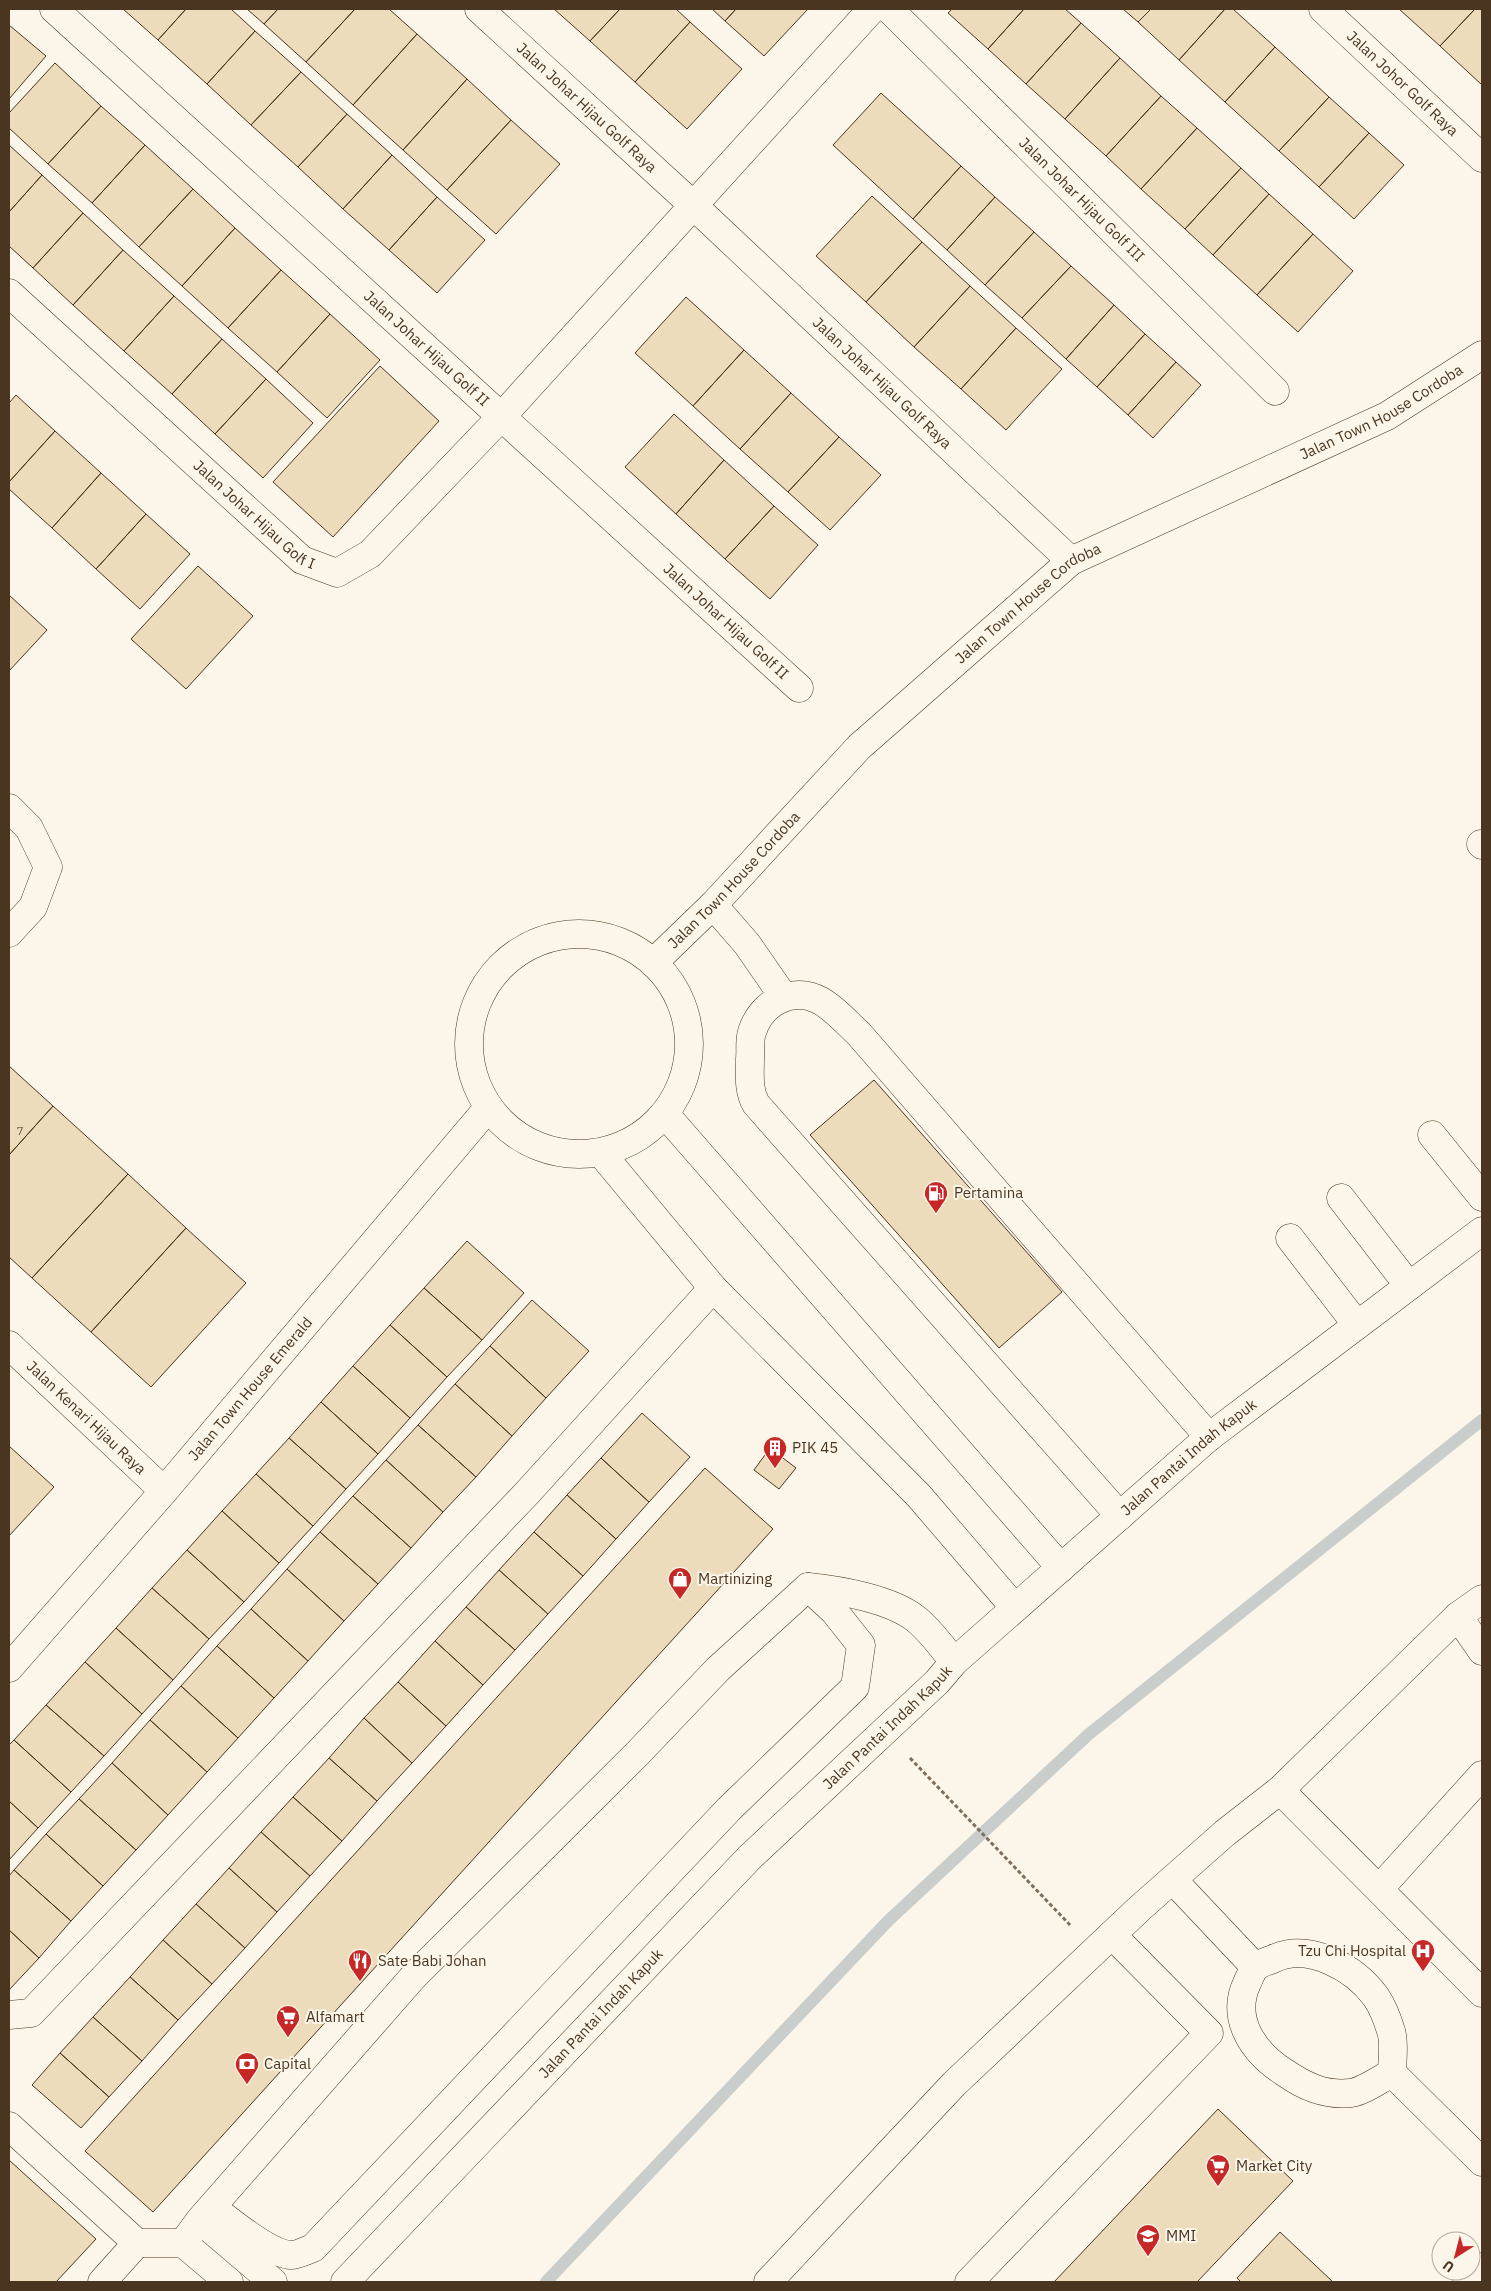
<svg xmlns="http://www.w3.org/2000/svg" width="1491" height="2291" viewBox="0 0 1491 2291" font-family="'IBM Plex Sans',sans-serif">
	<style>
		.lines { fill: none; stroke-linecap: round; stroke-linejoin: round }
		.stream { stroke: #c9cecd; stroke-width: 12 }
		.building { fill: #ecdcbc; stroke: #4a3520 }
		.minor-casing { stroke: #4a3520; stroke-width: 29 }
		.major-casing { stroke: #4a3520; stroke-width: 29 }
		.path { stroke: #7f6f5c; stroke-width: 3; stroke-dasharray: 4 2.5; stroke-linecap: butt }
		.minor { stroke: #fbf6e9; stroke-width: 28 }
		.major { stroke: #fbf6e9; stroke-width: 28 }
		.labels { text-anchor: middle; stroke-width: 4; stroke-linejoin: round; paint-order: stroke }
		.number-label { font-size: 12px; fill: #725f47 }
		.street-label { font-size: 15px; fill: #4a3520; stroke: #fbf6e9 }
		.poi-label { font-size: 15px; fill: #4a3520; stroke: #fbf6e9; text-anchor: start }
	</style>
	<rect width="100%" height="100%" fill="#fbf6e9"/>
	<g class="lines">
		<!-- stream -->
		<path class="stream" d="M546,2282l342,-361 201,-187 393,-314"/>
	</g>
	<!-- building -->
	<path class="building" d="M123,9h63l-28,31z
		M186,9h45l24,22 -48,53 -49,-44z
		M247,9h31l-14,15z
		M278,9h77l-49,53 -42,-38z
		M355,9h34l28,25 -64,71 -47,-43z
		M554,9h66l-30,32z
		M620,9h56l14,13 -55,60 -45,-41z
		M712,9h24l-11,12z
		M736,9h72l-44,47 -39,-35z
		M952,9h72l-36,40 -40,-36z
		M1024,9h41l16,14 -55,61 -38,-35z
		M1123,9h28l-13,13z
		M1151,9h74l-46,51 -41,-38z
		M1225,9h8l42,38 -50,55 -46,-42z
		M1399,9h76l-35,37z
		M1475,9h7v76l-42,-39z
		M690,22l52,47 -55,60 -52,-47z
		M1081,23l39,35 -55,61 -39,-35z
		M9,25l37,31 -37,43z
		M255,31l46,41 -50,53 -44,-41z
		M417,34l50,45 -64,71 -50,-45z
		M1275,47l54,50 -50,54 -54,-49z
		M1120,58l41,38 -55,60 -41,-37z
		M55,63l46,43 -53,58 -39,-36v-15z
		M301,72l46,42 -49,53 -47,-42z
		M467,79l44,41 -64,70 -44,-40z
		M881,93l80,73 -48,53 -80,-74z
		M1161,96l36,32 -56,61 -35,-33z
		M1329,97l40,36 -50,54 -40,-36z
		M101,106l44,39 -53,58 -44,-39z
		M347,114l45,41 -49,54 -45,-42z
		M511,120l49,44 -64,70 -49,-44z
		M1197,128l44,40 -56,61 -44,-40z
		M1369,133l35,32 -50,54 -35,-32z
		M9,145l33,30 -33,37z
		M145,145l48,44 -54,58 -47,-44z
		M392,155l45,42 -48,53 -46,-41z
		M961,166l34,31 -48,53 -34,-31z
		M1241,168l28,26 -56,61 -28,-26z
		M42,175l41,38 -50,55 -24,-22v-34z
		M193,189l42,39 -53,58 -43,-39z
		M1269,194l44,40 -56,61 -44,-40z
		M872,196l50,46 -56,60 -50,-46z
		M437,197l48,43 -48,53 -48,-43z
		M995,197l39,35 -49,53 -38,-35z
		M83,213l40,37 -50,55 -40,-37z
		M235,228l46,42 -53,58 -46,-42z
		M1034,232l37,34 -49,52 -37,-33z
		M1313,234l40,37 -55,61 -41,-37z
		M922,242l48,44 -56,61 -48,-45z
		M123,250l51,46 -50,55 -51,-46z
		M1071,266l43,39 -48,54 -44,-41z
		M281,270l49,44 -53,58 -49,-44z
		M970,286l46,42 -55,61 -47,-42z
		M174,296l48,43 -50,55 -48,-43z
		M686,297l58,53 -51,56 -58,-53z
		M1114,305l31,29 -48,53 -31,-28z
		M330,314l50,46 -53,58 -50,-46z
		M1016,328l46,41 -56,61 -45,-41z
		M1145,334l31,28 -48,53 -31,-28z
		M222,339l44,40 -51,55 -43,-40z
		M744,350l47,43 -51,56 -47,-43z
		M1176,362l25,23 -48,53 -25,-23z
		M380,366l59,55 -106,116 -60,-55z
		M266,379l47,44 -50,55 -48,-44z
		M791,393l48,44 -51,55 -48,-43z
		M16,395l39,36 -46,51v-79z
		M674,414l50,46 -48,54 -51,-47z
		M55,431l46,42 -49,55 -43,-39v-7z
		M839,437l42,38 -51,55 -42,-38z
		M724,460l50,46 -49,53 -49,-45z
		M101,473l45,41 -50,55 -44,-41z
		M774,506l44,39 -48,54 -45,-40z
		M146,514l44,40 -50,55 -44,-40z
		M198,566l55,50 -67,73 -55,-50z
		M9,595l38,35 -38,41z
		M9,1066l44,40 -44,49z
		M874,1080l188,212 -63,56 -189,-213z
		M53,1106l75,68 -96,104 -23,-21v-102z
		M128,1174l58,54 -95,104 -59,-54z
		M186,1228l60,55 -95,104 -60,-55z
		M467,1241l57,52 -42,47 -58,-52z
		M424,1288l58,52 -35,37 -57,-52z
		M532,1300l57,51 -43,47 -56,-52z
		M390,1325l57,52 -37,41 -57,-52z
		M490,1346l56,52 -34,38 -57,-52z
		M353,1366l57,52 -32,36 -57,-52z
		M455,1384l57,52 -36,41 -58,-52z
		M321,1402l57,52 -32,35 -57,-51z
		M642,1413l48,44 -41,45 -48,-44z
		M418,1425l58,52 -33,35 -57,-52z
		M289,1438l57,51 -33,37 -57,-52z
		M9,1446l45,41 -45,49z
		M770,1448l26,20 -17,21 -25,-19z
		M601,1458l48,44 -33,37 -49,-44z
		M386,1460l57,52 -32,36 -58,-52z
		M705,1468l68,61 -620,683 -68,-61z
		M256,1474l57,52 -34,37 -57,-52z
		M567,1495l49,44 -33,37 -49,-44z
		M353,1496l58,52 -33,36 -58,-52z
		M222,1511l57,52 -35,39 -57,-52z
		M320,1532l58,52 -34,37 -57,-52z
		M534,1532l49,44 -35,38 -49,-44z
		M187,1550l57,52 -35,37 -57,-51z
		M287,1569l57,52 -36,40 -57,-52z
		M499,1570l49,44 -33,36 -49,-43z
		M152,1588l57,51 -36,41 -57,-52z
		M466,1607l49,43 -32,35 -48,-44z
		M251,1609l57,52 -34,37 -57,-52z
		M116,1628l57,52 -31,34 -57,-52z
		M435,1641l48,44 -37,41 -48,-44z
		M217,1646l57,52 -36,40 -57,-52z
		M85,1662l57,52 -38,42 -58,-51z
		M398,1682l48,44 -34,37 -48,-45z
		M181,1686l57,52 -31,34 -57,-52z
		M46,1705l58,51 -33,36 -57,-52z
		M364,1718l48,45 -35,38 -48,-43z
		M150,1720l57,52 -39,43 -56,-52z
		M14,1740l57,52 -33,36 -29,-27v-56z
		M329,1758l48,43 -35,40 -49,-44z
		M112,1763l56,52 -32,35 -57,-51z
		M293,1797l49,44 -32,35 -49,-44z
		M79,1799l57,51 -33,36 -57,-52z
		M9,1801l29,27 -29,32z
		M261,1832l49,44 -33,36 -48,-44z
		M46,1834l57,52 -32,35 -57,-51z
		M229,1868l48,44 -32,36 -49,-44z
		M14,1870l57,51 -32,37 -30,-28v-54z
		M196,1904l49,44 -33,36 -49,-44z
		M9,1930l30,28 -30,32z
		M163,1940l49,44 -34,36 -48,-43z
		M130,1977l48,43 -36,41 -49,-44z
		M93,2017l49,44 -33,36 -49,-44z
		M60,2053l49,44 -28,31 -49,-43z
		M1218,2109l75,72 -96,101h-143z
		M9,2160l87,79 -40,43h-47z
		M1280,2232l53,50h-92l-4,-4z"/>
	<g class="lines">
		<!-- minor casing -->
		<g class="minor-casing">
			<g id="minor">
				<path id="s1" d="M54,9l745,679"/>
				<path id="s2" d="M479,9l215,197 377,355"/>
				<path id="s3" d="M889,9l386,382"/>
				<path id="s4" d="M1323,9l159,149"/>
				<path id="s5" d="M9,293l293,267 35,13 33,-19 132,-138 370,-407"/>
				<path d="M9,808l20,20 19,39 -15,40 -24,26"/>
				<path d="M1481,844l1,1"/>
				<path d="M713,905l34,39 36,52"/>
				<circle cx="579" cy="1044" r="110"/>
				<path id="s6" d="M653,963l60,-58 146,-158 212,-186 316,-145 95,-61"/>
				<path d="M665,1114l396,454"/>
				<path d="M1432,1135l50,62"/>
				<path d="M601,1153l112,135 206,208 96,112"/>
				<path d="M1341,1198l68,88"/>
				<path d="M1290,1238l67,87"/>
				<path id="s7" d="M9,1345l155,146"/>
				<path d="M1120,1516l-364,-412c-8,-14 -6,-29 -6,-45 1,-8 -1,-18 2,-27 9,-29 40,-47 69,-31 14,8 26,22 38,33l350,403"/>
				<path d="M1458,1616l24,35"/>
				<path id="s8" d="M9,1668l155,-177 324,-383"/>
				<path d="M1280,1790l202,203"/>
				<path d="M1173,1880l82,87"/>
				<path d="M1380,1888l102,-113"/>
				<path d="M9,2015l22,-2 497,-521 185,-204"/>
				<path d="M1392,2073c-12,6 -28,18 -41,20 -26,3 -47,-7 -67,-21 -30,-19 -54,-53 -37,-89 2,-4 5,-13 9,-16 4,-4 12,-6 17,-8 35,-17 81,8 103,38 6,9 12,24 15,34 4,12 1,30 1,42l90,89"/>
				<path d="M9,2126l128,117 -35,39"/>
				<path d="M212,2207c16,13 58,47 79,48 7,0 16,-5 22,-7l416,-439 126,-122 6,-42 -27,-34 -26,-24"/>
				<path d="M205,2224l68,58"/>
				<path d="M137,2243h46l46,39"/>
				<path d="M183,2243l17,-23 214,-244 224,-223 80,-84 90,-82c31,3 83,12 108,32 15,12 26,28 38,43"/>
				<path d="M969,2282l240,-249 -97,-98"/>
				<path d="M1467,2282l15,-15"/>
			</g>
		</g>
		<!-- major casing -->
		<g class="major-casing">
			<g id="major">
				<path id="s9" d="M345,2282l405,-425 187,-175 17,-20 255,-225 273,-206"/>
				<path d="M768,2282l186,-198 186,-176 85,-75 55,-43 178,-174 24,-17"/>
			</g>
		</g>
		<!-- path -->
		<path class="path" d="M910,1758l160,167"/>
		<!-- minor -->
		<use href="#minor" class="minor"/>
		<!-- major -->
		<use href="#major" class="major"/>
	</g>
	<!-- icons -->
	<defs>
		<g id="fuel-pin" transform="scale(1.25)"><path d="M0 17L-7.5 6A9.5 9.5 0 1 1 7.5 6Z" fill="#c62828" stroke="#fbf6e9"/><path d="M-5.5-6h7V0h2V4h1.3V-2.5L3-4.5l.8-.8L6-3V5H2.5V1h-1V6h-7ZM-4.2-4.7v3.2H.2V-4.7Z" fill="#fff"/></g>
		<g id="building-pin" transform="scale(1.25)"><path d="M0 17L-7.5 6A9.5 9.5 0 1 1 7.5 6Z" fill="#c62828" stroke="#fbf6e9"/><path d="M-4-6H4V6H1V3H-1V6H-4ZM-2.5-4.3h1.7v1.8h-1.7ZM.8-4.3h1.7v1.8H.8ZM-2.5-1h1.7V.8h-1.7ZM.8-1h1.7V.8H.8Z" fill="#fff"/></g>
		<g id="shop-pin" transform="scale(1.25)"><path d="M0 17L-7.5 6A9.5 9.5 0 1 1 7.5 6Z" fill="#c62828" stroke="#fbf6e9"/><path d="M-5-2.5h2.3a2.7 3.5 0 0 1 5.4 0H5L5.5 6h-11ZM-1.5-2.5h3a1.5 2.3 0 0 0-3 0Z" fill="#fff"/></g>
		<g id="hospital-pin" transform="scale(1.25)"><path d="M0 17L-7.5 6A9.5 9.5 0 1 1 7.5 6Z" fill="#c62828" stroke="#fbf6e9"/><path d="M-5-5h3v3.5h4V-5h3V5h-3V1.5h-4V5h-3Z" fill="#fff"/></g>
		<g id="restaurant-pin" transform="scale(1.25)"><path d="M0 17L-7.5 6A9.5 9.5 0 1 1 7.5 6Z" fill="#c62828" stroke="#fbf6e9"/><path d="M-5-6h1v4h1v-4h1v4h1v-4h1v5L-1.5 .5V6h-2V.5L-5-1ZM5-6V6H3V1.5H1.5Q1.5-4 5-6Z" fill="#fff"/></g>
		<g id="supermarket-pin" transform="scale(1.25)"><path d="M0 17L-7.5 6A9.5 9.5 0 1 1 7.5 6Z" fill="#c62828" stroke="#fbf6e9"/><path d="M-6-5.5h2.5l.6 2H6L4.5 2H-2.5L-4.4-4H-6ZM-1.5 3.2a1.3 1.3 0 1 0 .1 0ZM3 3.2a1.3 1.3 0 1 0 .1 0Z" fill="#fff"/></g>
		<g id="bank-pin" transform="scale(1.25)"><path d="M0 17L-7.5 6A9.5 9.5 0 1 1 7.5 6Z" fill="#c62828" stroke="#fbf6e9"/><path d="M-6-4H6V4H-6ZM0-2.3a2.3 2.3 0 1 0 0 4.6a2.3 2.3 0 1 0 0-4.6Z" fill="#fff"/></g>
		<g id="school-pin" transform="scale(1.25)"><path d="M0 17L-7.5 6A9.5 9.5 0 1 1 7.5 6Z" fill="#c62828" stroke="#fbf6e9"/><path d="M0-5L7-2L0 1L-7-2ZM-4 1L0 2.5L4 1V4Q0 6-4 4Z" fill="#fff"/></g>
	</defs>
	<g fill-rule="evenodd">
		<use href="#fuel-pin" x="936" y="1193"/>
		<use href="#building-pin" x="775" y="1448"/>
		<use href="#shop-pin" x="680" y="1579"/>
		<use href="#hospital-pin" x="1423" y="1951"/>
		<use href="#restaurant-pin" x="360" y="1961"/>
		<use href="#supermarket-pin" x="288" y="2017"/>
		<use href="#bank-pin" x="247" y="2064"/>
		<use href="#supermarket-pin" x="1218" y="2166"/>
		<use href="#school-pin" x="1148" y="2236"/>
	</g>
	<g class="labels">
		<!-- number labels -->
		<g class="number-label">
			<text x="20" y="1135">7</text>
		</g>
		<!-- street labels -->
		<g class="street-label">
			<text dy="5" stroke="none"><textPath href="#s4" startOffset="109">Jalan Johor Golf Raya</textPath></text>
			<text dy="5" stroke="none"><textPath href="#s2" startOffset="146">Jalan Johar Hijau Golf Raya</textPath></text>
			<text dy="5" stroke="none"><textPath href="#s3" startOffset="271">Jalan Johar Hijau Golf III</textPath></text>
			<text dy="5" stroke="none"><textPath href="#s1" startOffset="504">Jalan Johar Hijau Golf II</textPath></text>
			<text dy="5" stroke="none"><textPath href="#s2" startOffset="550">Jalan Johar Hijau Golf Raya</textPath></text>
			<text dy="5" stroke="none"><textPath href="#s6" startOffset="925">Jalan Town House Cordoba</textPath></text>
			<text dy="5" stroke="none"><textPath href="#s5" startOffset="331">Jalan Johar Hijau Golf I</textPath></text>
			<text dy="5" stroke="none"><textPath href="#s6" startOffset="521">Jalan Town House Cordoba</textPath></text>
			<text dy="5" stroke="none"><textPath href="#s1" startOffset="909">Jalan Johar Hijau Golf II</textPath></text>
			<text dy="5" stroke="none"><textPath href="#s6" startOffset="116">Jalan Town House Cordoba</textPath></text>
			<text dy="5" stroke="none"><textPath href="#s8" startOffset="369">Jalan Town House Emerald</textPath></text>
			<text dy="5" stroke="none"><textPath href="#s7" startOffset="106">Jalan Kenari Hijau Raya</textPath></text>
			<text dy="5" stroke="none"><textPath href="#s9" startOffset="1181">Jalan Pantai Indah Kapuk</textPath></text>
			<text dy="5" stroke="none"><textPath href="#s9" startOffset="776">Jalan Pantai Indah Kapuk</textPath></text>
			<text dy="5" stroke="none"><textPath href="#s9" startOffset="371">Jalan Pantai Indah Kapuk</textPath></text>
		</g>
		<!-- poi labels -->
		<g class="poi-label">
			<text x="954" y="1198">Pertamina</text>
			<text x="792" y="1453">PIK 45</text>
			<text x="698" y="1584">Martinizing</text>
			<text x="1406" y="1956" text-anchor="end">Tzu Chi Hospital</text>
			<text x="378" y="1966">Sate Babi Johan</text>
			<text x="306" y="2022">Alfamart</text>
			<text x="264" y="2069">Capital</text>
			<text x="1236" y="2171">Market City</text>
			<text x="1166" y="2241">MMI</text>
		</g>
	</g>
	<!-- border -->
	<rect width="1491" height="2291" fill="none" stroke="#4a3520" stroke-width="20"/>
	<!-- north arrow -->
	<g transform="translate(1456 2256) rotate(216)"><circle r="24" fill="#fbf6e9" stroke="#b4a999"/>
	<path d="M0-4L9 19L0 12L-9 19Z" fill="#c62828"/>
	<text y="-8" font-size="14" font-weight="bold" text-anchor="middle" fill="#4a3520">U</text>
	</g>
</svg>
